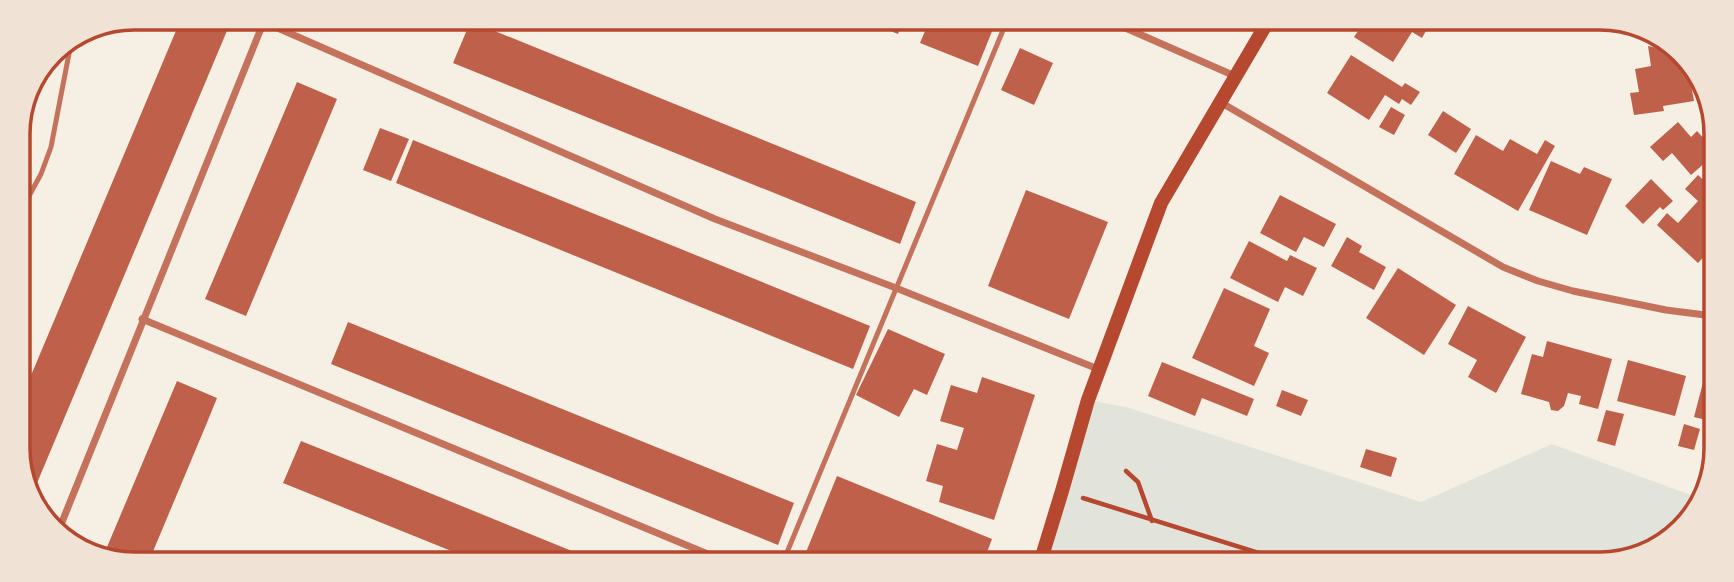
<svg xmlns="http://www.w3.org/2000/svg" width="1734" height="582" viewBox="0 0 1734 582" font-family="Literata,serif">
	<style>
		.green { fill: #e2e4dc }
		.building { fill: #bf614a }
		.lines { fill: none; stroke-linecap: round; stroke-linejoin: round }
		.path { stroke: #b5482f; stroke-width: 4.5 }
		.service { stroke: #c5725c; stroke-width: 5 }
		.minor { stroke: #c5725c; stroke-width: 7 }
		.secondary { stroke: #b5482f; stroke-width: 14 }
		.rim { fill: none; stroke: #b5482f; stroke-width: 3.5 }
	</style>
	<rect width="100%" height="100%" fill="#f6efe4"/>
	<!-- green -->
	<path class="green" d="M1088,400l38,7 295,95 131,-58 147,54 -28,42 -64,24 -567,-1z"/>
	<!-- building -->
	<path class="building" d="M1364,22h67l-9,16 -10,-6 -19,30 -39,-25z
		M873,24h29l-4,10z
		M928,24h67l-17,42 -58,-23z
		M469,25h11l436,177 -16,42 -447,-181z
		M178,26h51l-197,469 -12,-25 -1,-66z
		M1648,46l33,7 5,3 8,45 -31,5 1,5 -30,4 -4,-22 9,-1 -4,-23 16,-3z
		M1020,48l33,15 -19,42 -33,-15z
		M1351,55l51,32 3,-4 15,9 -9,13 -9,-6 -3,5 -14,-9 -16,25 -42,-27z
		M297,82l40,17 -91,217 -41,-17z
		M1391,107l14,8 -11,20 -15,-8z
		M1443,111l28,18 -15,24 -28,-18z
		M1678,122l13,15 6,-6 17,19v5l-23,20 -19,-22 -9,8 -13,-14z
		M380,128l29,11 -18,42 -28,-11z
		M1476,135l27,16 7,-12 27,15 8,-14 10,6 -37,65 -64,-37z
		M413,140l457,186 -17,43 -457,-186z
		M1551,161l29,13 4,-7 28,12 -25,56 -58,-25z
		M1698,175l16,15v56l-16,17 -41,-38 10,-12 11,10 20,-22 -13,-12z
		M1651,179l22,22 -10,9 -3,-3 -17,17 -18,-18z
		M1026,190l82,32 -39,97 -81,-33z
		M1280,195l56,29 -12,23 -20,-10 -8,15 -36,-19z
		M1347,237l15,9 -3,6 27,15 -12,23 -43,-24z
		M1249,241l38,20 3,-6 27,13 -14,28 -18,-9 -7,15 -48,-24z
		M1398,268l58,37 -32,50 -58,-37z
		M1224,288l46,21 -16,37 15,7 -15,33 -62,-28z
		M1468,306l58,31 -30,56 -28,-16 9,-17 -29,-16z
		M348,322l446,181 -16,42 -447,-181z
		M888,329l57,25 -18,41 -13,-6 -15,28 -43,-22z
		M1547,341l65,18 -14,50 -19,-5 2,-8 -13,-3 -4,13 -6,5 -7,-1 -2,-8 -28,-8 11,-40 11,3z
		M1628,360l58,16 -11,40 -58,-15z
		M1162,362l92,37 -7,17 -45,-18 -7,18 -47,-20z
		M1706,371l7,2v43l-5,-2 -2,6 -12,-3z
		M982,377l53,18 -41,125 -55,-18 4,-16 -17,-5 11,-37 20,6 7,-22 -24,-7 11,-36 26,8z
		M177,381l40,17 -11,27 -57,136 -45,-1 -2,-1z
		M1282,390l26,10 -7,16 -25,-10z
		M1606,410l18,4 -9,32 -18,-5z
		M1684,424l16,5 -6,21 -16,-4z
		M301,441l87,35 211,86 -123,-1 -193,-78z
		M1366,449l31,9 -6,19 -31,-10z
		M837,476l155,63 -9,24 -181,-1z"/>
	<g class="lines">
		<!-- path -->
		<path class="path" d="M1126,471l12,11 14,39
			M1083,498l208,65"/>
		<!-- service -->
		<path class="service" d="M18,216l23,-42 10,-27 21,-109
			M783,562l223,-539"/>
		<!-- minor -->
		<path class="minor" d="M1114,23l121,53
			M273,26l442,193 181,69 202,81
			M1220,102l283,165 35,14 35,10 93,19 47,6
			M142,319l585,243
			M58,532l204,-506"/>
		<!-- secondary -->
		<path class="secondary" d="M1040,563l22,-72 26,-91 73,-197 106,-180"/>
	</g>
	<!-- crop -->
	<path d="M0 0H1734V582H0ZM134 30H1600A104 104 0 0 1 1704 134V448A104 104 0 0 1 1600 552H134A104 104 0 0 1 30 448V134A104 104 0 0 1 134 30Z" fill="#f1e2d6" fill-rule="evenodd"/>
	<path class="rim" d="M134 30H1600A104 104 0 0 1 1704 134V448A104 104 0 0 1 1600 552H134A104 104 0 0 1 30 448V134A104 104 0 0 1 134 30Z"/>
</svg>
